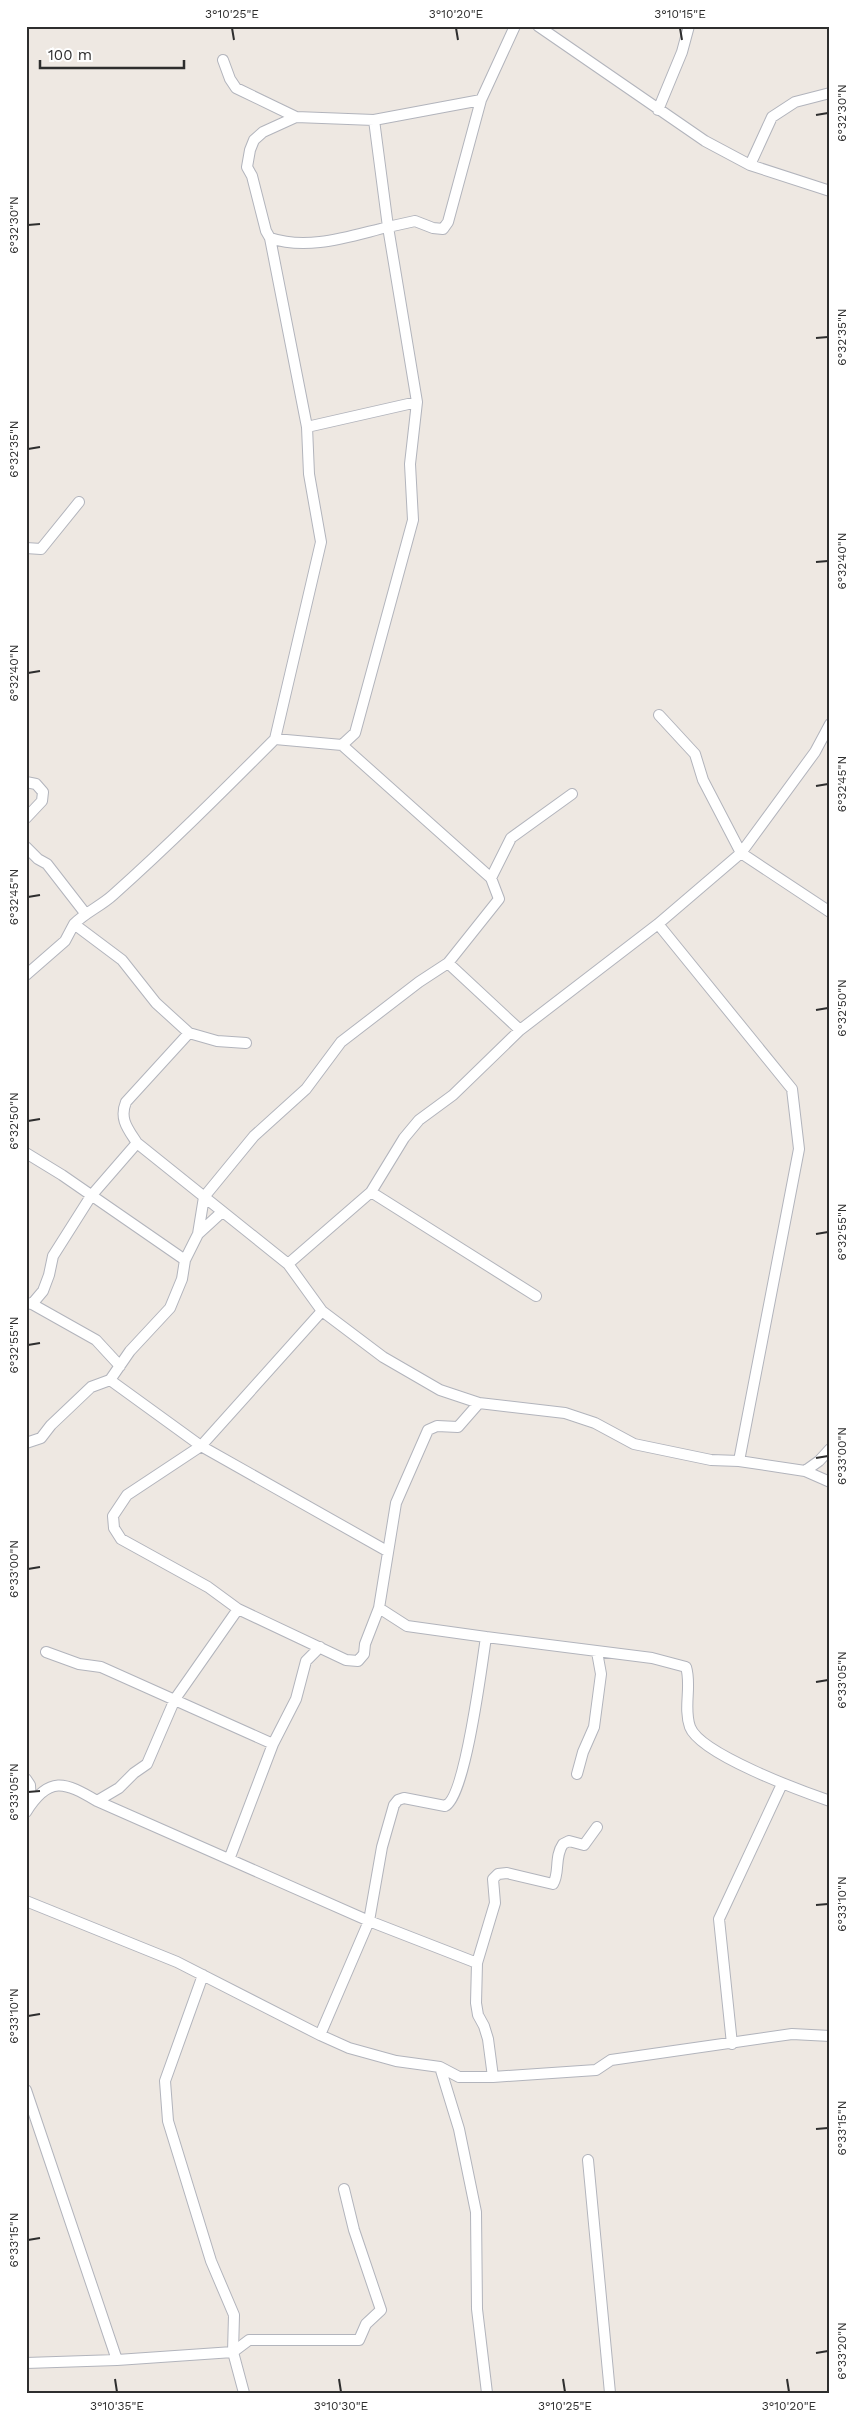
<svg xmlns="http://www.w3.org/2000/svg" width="856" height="2419" viewBox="0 0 856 2419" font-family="'Work Sans',sans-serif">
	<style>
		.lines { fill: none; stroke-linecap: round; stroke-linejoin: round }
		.street-casing { stroke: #b2b4bc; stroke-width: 12 }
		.street { stroke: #fff; stroke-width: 10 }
		.ticks { fill: none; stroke: #2e2e2e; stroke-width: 2 }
		.neatline { fill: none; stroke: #2e2e2e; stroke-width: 2 }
		.ticks-label { font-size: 12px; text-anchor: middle; fill: #2e2e2e }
	</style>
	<rect width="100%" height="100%" fill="#eee8e2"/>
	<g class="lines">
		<!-- street casing -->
		<g class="street-casing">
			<path id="street" d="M538,26l167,115 45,24 80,26
				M223,60l7,19 6,9 60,29
				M658,110l24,-58 7,-26
				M374,120l107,-20
				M750,165l22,-48 23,-15 35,-9
				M270,238c39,13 80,-2 118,-11l-14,-107 -78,-3 -33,15 -9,8 -4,10 -3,17 5,9 14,55 4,7 37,189
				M26,548l15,1 38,-47
				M659,715l36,39 8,26 38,73 74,-101 15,-28
				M275,739l46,-197 -12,-68 -2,-47 110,-25
				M342,745l149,133 20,-40 61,-44
				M26,782l10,2 7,8 -1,9 -16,17
				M26,847l12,12 9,5 38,49
				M658,924l134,165 7,60 -60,312
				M448,963l72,67
				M26,975l39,-34 9,-17
				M189,1033l-63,69c-7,17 2,27 11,41l151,121 83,-72
				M246,1043l-29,-2 -28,-8 -33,-30 -34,-43 -48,-36c12,-12 27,-18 39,-29 56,-50 109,-103 162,-156l67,6 13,-12 58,-213 -3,-56 7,-62 -29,-175 27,-6 18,7 10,1 5,-7 33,-122 34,-74
				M26,1153l36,22 123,85 13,-26 6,-37 50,-61 52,-47 35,-47 78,-60 29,-19 51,-64 -8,-21
				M198,1234l24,-22
				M288,1264l34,47 61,46 57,33 39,13 86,10 30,10 39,21 77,16 28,1 66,10 14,-10 11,-12
				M536,1296l-165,-104 33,-54 15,-18 34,-25 67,-65 138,-106 83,-71 89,59
				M26,1303l6,1 11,-13 6,-16 4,-19 38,-60 46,-53
				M32,1304l64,36 24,26
				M110,1380l91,66 121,-135
				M26,1443l15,-5 10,-13 40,-38 19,-7 20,-29 40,-43 12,-29 3,-19
				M805,1471l25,11
				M238,1609l108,51 12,1 6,-7 1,-10 14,-36 17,-105 32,-73 9,-4 21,1 21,-24
				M486,1637l166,21 34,9c6,19 -3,40 4,60 10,27 111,64 140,74
				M46,1652l33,12 22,3 172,77 23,-45 10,-38 14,-14
				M577,1774l6,-22 11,-25 7,-53 -4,-22
				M26,1779l4,6 1,19
				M97,1801l22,-13 15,-15 13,-9 28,-65 63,-90 -30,-22 -87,-48 -7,-11 -1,-12 14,-21 74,-49 186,105
				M26,1812c23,-37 39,-30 71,-11l272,120 108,42 -1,40 2,12 6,11 4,13 5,38h-34l-19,-10 -44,-6 -47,-13 -29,-13
				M230,1857l43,-113
				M26,1901l151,61 143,73 49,-114 13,-74 12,-42 4,-5 6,-2 41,8c20,-8 37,-142 41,-169l-79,-11 -28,-18
				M477,1963l18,-60 -2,-24 5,-5 9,-1 46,11c7,-11 1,-27 10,-40l6,-3 15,4 13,-18
				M203,1975l-38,106 3,40 43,140 23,54 -1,37 11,41
				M732,2044l-13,-125 63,-135
				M440,2067l19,62 17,83 1,97 10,84
				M493,2077l103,-7 15,-10 181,-26 38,2
				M26,2090l91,270
				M588,2160l22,233
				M26,2363l91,-3 116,-8 16,-12h110l7,-16 15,-14 -27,-80 -10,-41"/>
		</g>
		<!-- street -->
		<use href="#street" class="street"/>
	</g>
	<!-- ticks -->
	<path class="ticks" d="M232,28l2,12M456,28l2,12M680,28l2,12M816,115l12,-2M28,225l12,-1M816,338l12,-1M28,449l12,-2M816,562l12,-1M28,673l12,-2M816,786l12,-2M28,897l12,-2M816,1010l12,-2M28,1121l12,-2M816,1234l12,-2M28,1345l12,-2M816,1458l12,-2M28,1569l12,-2M816,1682l12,-2M28,1792l12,-1M816,1905l12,-1M28,2016l12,-2M816,2129l12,-1M28,2240l12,-2M816,2353l12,-2M115,2379l2,13M339,2379l2,13M563,2379l2,13M787,2379l2,13"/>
	<!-- border -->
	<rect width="856" height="2419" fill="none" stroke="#ffffff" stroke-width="55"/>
	<!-- scale -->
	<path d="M40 60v8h144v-8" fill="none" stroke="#2e2e2e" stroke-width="2.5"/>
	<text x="48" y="60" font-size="15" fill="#2e2e2e" stroke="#ffffff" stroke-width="4" paint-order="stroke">100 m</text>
	<rect x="28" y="28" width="800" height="2364" class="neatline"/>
	<g class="ticks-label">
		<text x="232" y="18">3°10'25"E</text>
		<text x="456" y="18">3°10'20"E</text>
		<text x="680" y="18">3°10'15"E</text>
		<text transform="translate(842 113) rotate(-90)" y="4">6°32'30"N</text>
		<text transform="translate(14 225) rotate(-90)" y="4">6°32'30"N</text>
		<text transform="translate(842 337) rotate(-90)" y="4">6°32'35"N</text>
		<text transform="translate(14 449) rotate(-90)" y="4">6°32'35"N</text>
		<text transform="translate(842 561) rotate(-90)" y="4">6°32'40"N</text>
		<text transform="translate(14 673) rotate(-90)" y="4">6°32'40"N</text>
		<text transform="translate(842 784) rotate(-90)" y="4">6°32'45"N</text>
		<text transform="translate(14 897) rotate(-90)" y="4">6°32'45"N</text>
		<text transform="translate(842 1008) rotate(-90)" y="4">6°32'50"N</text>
		<text transform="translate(14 1121) rotate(-90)" y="4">6°32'50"N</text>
		<text transform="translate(842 1232) rotate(-90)" y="4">6°32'55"N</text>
		<text transform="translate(14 1345) rotate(-90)" y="4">6°32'55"N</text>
		<text transform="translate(842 1456) rotate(-90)" y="4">6°33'00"N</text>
		<text transform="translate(14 1569) rotate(-90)" y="4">6°33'00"N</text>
		<text transform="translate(842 1680) rotate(-90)" y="4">6°33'05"N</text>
		<text transform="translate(14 1792) rotate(-90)" y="4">6°33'05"N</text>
		<text transform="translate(842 1904) rotate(-90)" y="4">6°33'10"N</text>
		<text transform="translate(14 2016) rotate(-90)" y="4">6°33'10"N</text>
		<text transform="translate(842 2128) rotate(-90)" y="4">6°33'15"N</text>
		<text transform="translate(14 2240) rotate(-90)" y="4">6°33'15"N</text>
		<text transform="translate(842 2351) rotate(-90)" y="4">6°33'20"N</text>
		<text x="117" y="2410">3°10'35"E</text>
		<text x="341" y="2410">3°10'30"E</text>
		<text x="565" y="2410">3°10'25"E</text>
		<text x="789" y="2410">3°10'20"E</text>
	</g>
</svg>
